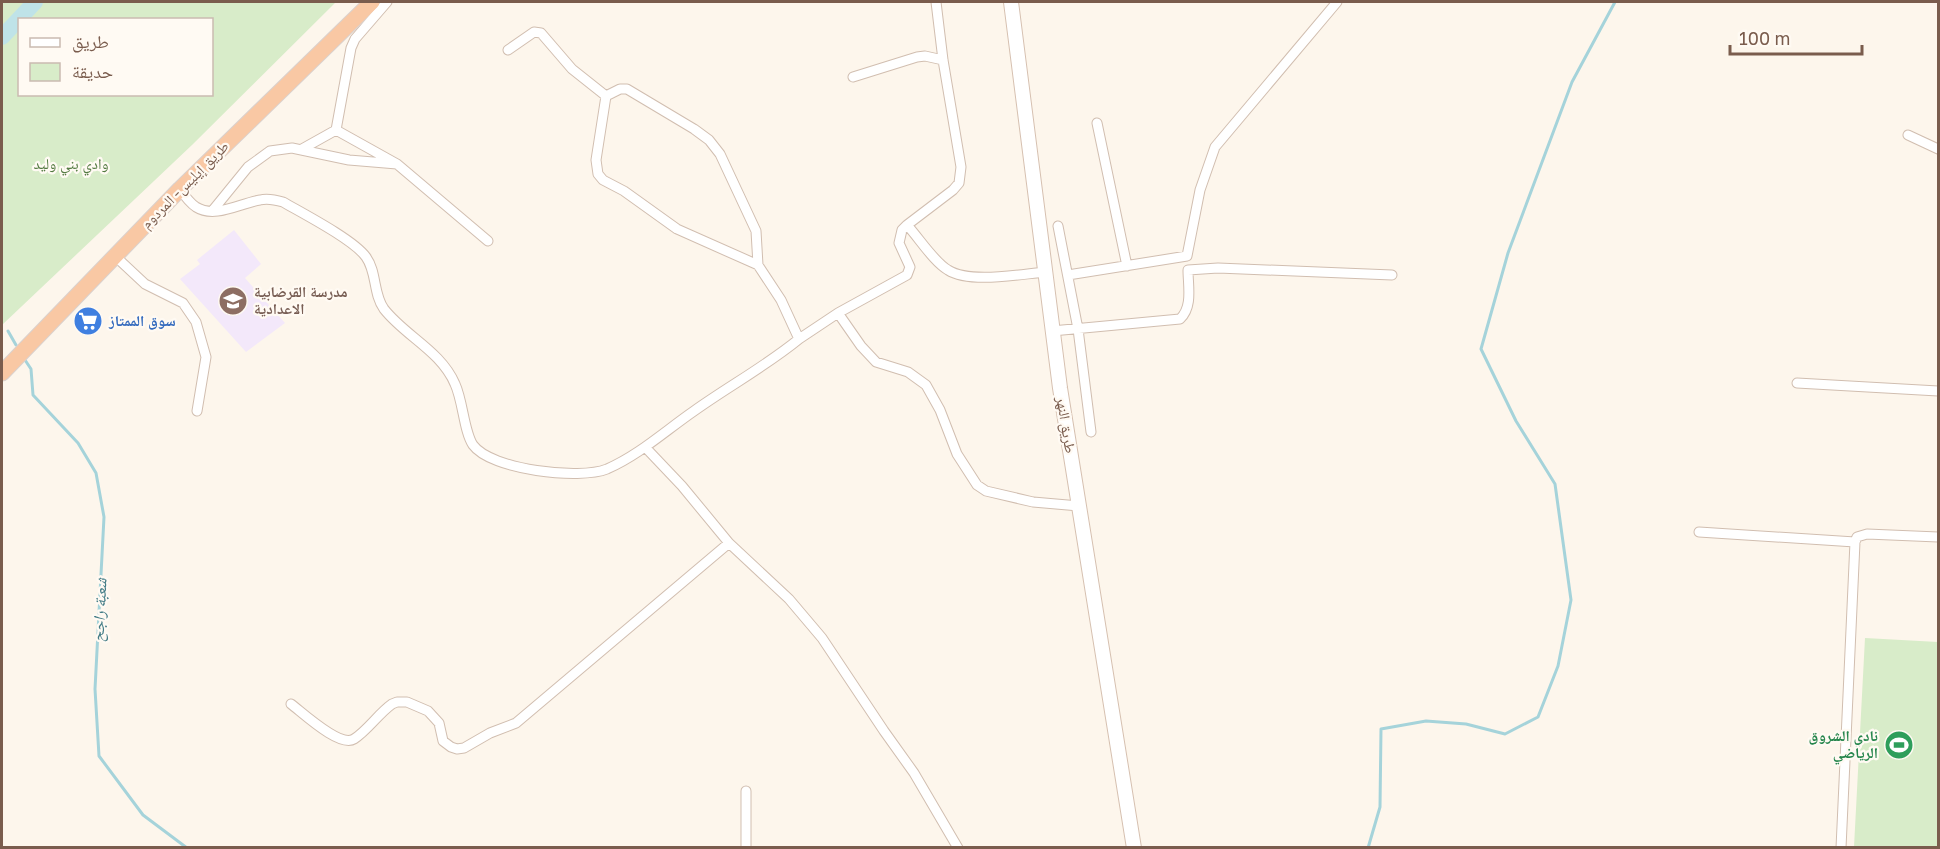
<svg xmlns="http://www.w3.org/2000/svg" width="1940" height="849" viewBox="0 0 1940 849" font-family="'Golos Text','Noto Naskh Arabic',sans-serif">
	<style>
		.education { fill: #f3e8fa }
		.green { fill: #d8ecc9; fill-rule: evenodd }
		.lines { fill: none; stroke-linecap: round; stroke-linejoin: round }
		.stream { stroke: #a5d3da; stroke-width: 3 }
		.river { stroke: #bfe3e8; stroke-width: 16 }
		.minor-casing { stroke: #d1beb0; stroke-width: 11 }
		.secondary-casing { stroke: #d6c0b0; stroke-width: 16 }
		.trunk-casing { stroke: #dad1cd; stroke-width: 17 }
		.minor { stroke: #fff; stroke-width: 9 }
		.secondary { stroke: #fff; stroke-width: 14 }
		.trunk { stroke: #f9c8a4; stroke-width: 15 }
		.labels { text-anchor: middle; stroke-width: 4.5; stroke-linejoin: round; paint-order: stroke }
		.park-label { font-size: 15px; fill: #537a41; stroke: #fffaf3 }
		.street-label { font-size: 15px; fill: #7a5c4d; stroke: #fffaf3 }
		.education-label { font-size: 15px; font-weight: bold; fill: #785e54; stroke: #fffaf3; text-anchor: start }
		.shop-label { font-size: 15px; font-weight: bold; fill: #366cbe; stroke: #fffaf3; text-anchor: start }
		.leisure-label { font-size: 15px; font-weight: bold; fill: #27864d; stroke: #fffaf3; text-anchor: end }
		.water-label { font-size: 16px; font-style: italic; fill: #437c86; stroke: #fffaf3 }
	</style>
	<rect width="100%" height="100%" fill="#fdf6ec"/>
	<!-- education -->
	<path class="education" d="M234,230l27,34 -16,14 40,45 -39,29 -66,-73 20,-15 -3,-4z"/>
	<!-- green -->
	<path class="green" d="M2,2h334l-144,143 -190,180zM20,20h192v74h-192z
		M1865,638l73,4v205h-84z"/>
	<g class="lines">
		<!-- stream -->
		<path class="stream" d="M8,331l8,14
			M25,360l6,9 2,26 45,48 18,30 8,44 -9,172 4,67 44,59 44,33
			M1368,848l12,-41 1,-78 45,-8 40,3 39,10 33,-17 20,-51 13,-66 -16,-116 -39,-63 -35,-72 27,-96 64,-171 43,-80"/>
		<!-- river -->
		<path class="river" d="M2,37l33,-35"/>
		<!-- minor casing -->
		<g class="minor-casing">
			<path id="minor" d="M508,50l26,-18 7,1 31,36 34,27
				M853,77l64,-20 8,-1 18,4
				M1097,123l30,143
				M336,130l61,34 91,77
				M1908,135l30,14
				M302,149l34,-19 15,-82 4,-9 32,-37
				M180,189c4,6 10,14 16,18 19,12 44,-4 64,-7 8,-2 16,0 23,2 21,12 71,38 83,55 11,15 7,37 18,52 21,27 57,42 71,75 8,17 9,48 18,61 18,25 107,35 134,24 32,-14 58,-38 87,-58 35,-25 72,-45 105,-72l-18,-39 -23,-35 -2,-34 -36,-77 -11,-14 -15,-11 -67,-40h-7l-14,7 -10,64 2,14 5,6 21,11 53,38 81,36
				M213,210l35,-43 22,-16 22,-3 57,12 48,4
				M907,225c12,13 27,37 41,45 22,14 72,4 98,2
				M1058,226l20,103 13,103
				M115,256l30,28 38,19 13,19 10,35 -9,54
				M1068,275l119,-19 13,-66 15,-43 122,-145
				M838,313l23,33 15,16 32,10 18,13 14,25 17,44 20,31 9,6 47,11 46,4
				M1052,331l128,-12c13,-12 8,-33 8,-49l30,-2 174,7
				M799,339l39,-26 69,-38 3,-8 -11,-24 3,-13 5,-5 46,-35 6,-7 2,-16 -18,-107 -7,-58
				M1797,383l141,8
				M645,447l37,39 47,57 60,56 33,39 62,93 30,42 44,75
				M1699,532l156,10
				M291,704c12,9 49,44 63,35 14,-9 24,-25 38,-35l5,-2h10l21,9 11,12 4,18 8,6 6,2 7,-1 26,-15 26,-10 213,-180
				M746,791v57
				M1841,848l14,-306 2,-5 10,-3 71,3"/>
		</g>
		<!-- secondary casing -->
		<g class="secondary-casing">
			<path id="secondary" d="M1011,2l49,386 74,460"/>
		</g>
		<!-- trunk casing -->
		<g class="trunk-casing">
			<path id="trunk" d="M2,373l178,-184 192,-187"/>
		</g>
		<!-- minor -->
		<use href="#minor" class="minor"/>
		<!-- secondary -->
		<use href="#secondary" class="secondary"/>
		<!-- trunk -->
		<use href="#trunk" class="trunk"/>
	</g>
	<!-- icons -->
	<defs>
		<g id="school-disc" transform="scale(1.5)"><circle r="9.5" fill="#8d6e63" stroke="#fffaf3"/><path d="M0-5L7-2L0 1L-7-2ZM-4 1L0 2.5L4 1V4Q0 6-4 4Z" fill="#fff"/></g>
		<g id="supermarket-disc" transform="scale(1.5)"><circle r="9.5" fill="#3f7fe0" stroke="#fffaf3"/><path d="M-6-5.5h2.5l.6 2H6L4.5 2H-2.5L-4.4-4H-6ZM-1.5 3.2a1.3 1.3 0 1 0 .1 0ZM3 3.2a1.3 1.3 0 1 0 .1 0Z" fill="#fff"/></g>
		<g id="stadium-disc" transform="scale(1.5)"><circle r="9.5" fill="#2e9e5b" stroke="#fffaf3"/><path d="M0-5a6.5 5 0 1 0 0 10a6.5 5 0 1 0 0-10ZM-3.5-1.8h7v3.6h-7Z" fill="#fff"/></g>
	</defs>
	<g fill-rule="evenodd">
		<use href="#school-disc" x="233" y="301"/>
		<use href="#supermarket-disc" x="88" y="321"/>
		<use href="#stadium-disc" x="1899" y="745"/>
	</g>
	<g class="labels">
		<!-- park labels -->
		<g class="park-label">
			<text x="71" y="169">وادي بني وليد</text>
		</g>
		<!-- street labels -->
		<g class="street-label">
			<text transform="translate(185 185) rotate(-45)" y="5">طريق إيليس- المردوم</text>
			<text transform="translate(1066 425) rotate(81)" y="5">طريق النهر</text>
		</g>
		<!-- education labels -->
		<g class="education-label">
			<text x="254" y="297">مدرسة القرضابية<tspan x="254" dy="17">الاعدادية</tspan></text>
		</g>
		<!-- shop labels -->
		<g class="shop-label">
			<text x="109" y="326">سوق الممتاز</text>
		</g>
		<!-- leisure labels -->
		<g class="leisure-label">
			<text x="1878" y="741">نادي الشروق<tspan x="1878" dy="17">الرياضي</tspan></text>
		</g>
		<!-- water labels -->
		<g class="water-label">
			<text transform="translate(99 610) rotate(-87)" y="6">شعبة راجح</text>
		</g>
	</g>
	<!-- border -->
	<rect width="1940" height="849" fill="none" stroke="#7a5c4d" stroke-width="6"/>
	<!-- legend -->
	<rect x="18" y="18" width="195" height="78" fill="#fffaf3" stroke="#cabbb1" stroke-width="1.5"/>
	<rect x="30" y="38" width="30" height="9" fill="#ffffff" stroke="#cabbb1" stroke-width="1.5"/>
	<text x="72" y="48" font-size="18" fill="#7a5c4d">طريق</text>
	<rect x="30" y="63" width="30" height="18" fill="#d8ecc9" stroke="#cabbb1" stroke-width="1.5"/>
	<text x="72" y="78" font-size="18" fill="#7a5c4d">حديقة</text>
	<!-- scale -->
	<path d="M1730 45v9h132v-9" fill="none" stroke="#7a5c4d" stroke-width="3"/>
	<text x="1739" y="45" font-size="18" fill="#7a5c4d" stroke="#fffaf3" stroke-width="4.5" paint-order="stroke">100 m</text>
</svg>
